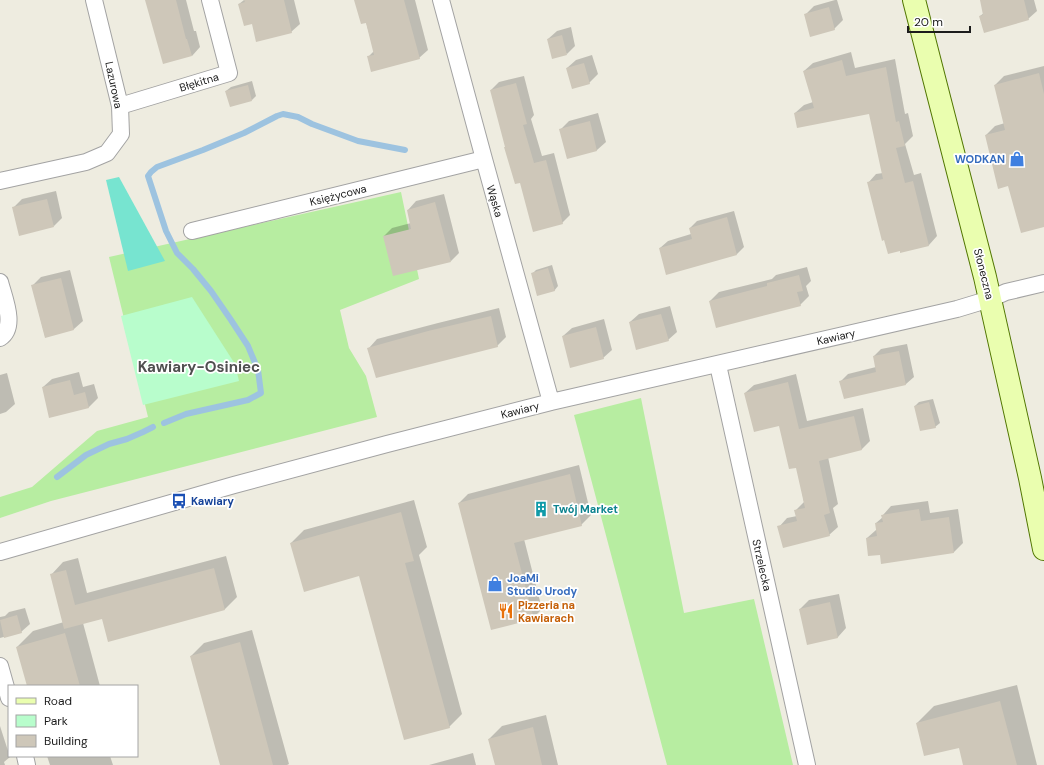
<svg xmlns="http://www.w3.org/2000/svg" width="1044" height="765" viewBox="0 0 1044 765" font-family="'DM Sans',sans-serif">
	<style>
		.grass { fill: #b7eda1 }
		.park { fill: #b8fdcc }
		.pitch { fill: #77e4d0 }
		.shadow { fill: #0003 }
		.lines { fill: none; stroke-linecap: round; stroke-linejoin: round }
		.stream { stroke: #9dc3e0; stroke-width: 6 }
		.building { fill: #cec7b9 }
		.street-casing { stroke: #a3a3a3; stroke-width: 18 }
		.secondary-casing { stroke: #517600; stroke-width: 24 }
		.street { stroke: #fff; stroke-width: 16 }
		.secondary { stroke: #eafeaf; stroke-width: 22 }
		.labels { text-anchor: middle; stroke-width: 3.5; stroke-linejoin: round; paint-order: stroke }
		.street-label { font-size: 11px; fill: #1c1c1c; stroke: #fff }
		.shop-label { font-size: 11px; font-weight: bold; fill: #366cbe; stroke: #fff; text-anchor: end }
		.transit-label { font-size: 11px; font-weight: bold; fill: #164399; stroke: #fff; text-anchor: start }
		.culture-label { font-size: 11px; font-weight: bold; fill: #0d838f; stroke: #fff; text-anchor: start }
		.food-label { font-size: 11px; font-weight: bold; fill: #c56008; stroke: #fff; text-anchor: start }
		.district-label { font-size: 15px; font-weight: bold; fill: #4f4f4f; stroke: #fff }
	</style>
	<rect width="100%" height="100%" fill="#eeece0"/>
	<!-- grass -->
	<path class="grass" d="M401,192l18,87 -79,31 9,38 17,28 11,41 -326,84 -51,17v-21l32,-10 65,-56 51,-14 -39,-160z
		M641,398l43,215 70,-14 39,166h-126l-93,-350z"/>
	<!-- park -->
	<path class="park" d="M192,297l43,67 4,17 -96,24 -22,-89z"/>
	<!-- pitch -->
	<path class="pitch" d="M119,177l46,84 -37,10 -22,-91z"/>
	<!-- shadow -->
	<path class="shadow" d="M146,0h40l8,31h2l4,16 -8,9z
		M244,0h50l6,24 -9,8 -39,-9 -13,-19z
		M355,0h60l13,50 -9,8 -51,-1 6,-6 -8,-29z
		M835,0h2l6,20 -9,9 -29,-14 9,-9z
		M981,0h53l3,11 -9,8 -48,-3 4,-3z
		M571,27l4,19 -8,8 -19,-15 9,-8z
		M851,52l4,16 40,-9 10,55 3,-1 5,23 -8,8 9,31 7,-2 16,63 -8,9 -44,-6 -17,-56 8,-9 7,-1 -13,-60h-75l9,-8 9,-3 -9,-31 9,-8z
		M592,55l6,19 -9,9 -22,-15 9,-8z
		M1044,66v159l-35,-40 -23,-50 9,-9 10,-3 -10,-38 9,-9z
		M524,76l10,39 -3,4 11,37 12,-3 16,62 -8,8 -41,-42 -30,-91 8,-8z
		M252,81l4,15 -4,4 -26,-9 5,-4z
		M598,113l8,29 -9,8 -29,8 -8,-28 9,-9z
		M56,191l6,27 -8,8 -41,-18 9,-9z
		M444,194l15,59 -8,8 -67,-25 8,-8 19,-5 -3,-13 8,-9z
		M734,211l10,36 -7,7 -77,-6 8,-7 23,-7 -1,-6 7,-7z
		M552,265l6,21 -4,5 -22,-17 4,-4z
		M807,267l4,14 -5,5 3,10 -9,9 -90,-4 9,-9 53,-13 4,-4z
		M70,270l13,51 -9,8 -29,7 -13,-50 9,-9z
		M670,306l7,26 -9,8 -38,-18 9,-8z
		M499,308l7,29 -9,9 -128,2 8,-9 61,-16z
		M604,319l8,31 -9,8 -40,-22 9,-8z
		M907,344l7,33 -8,7 -61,14 -5,-16 8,-8 28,-7 -2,-11 7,-7z
		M79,372l4,15 11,-3 4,14 -9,9 -39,10 -7,-30 9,-8z
		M7,373l8,31 -9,8 -6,2v-39z
		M796,374l11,47 56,-13 7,33 -8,8 -34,8 10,47 -5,4 5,19 -9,8 -50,-8 8,-9 10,-2 -1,-6 8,-8 -7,-36 -17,-41 -35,-32 9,-8z
		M933,399l7,24 -5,4 -20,-21 4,-4z
		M579,465l12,50 -10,10 -57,14 18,70 -9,9 -74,-115 9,-9z
		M414,500l13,47 -8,8 43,159 -13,13 -89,-152 -69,-32 13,-13z
		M928,501l2,12 28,-4 5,34 -9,9 -72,11 -1,-9 -14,-16 9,-8h1l-1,-7 7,-6v-2l8,-9z
		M226,556l11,41 -12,12 -116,31 -6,-22 -20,5 17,63h-72l-11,-39 16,-16 31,-9 -13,-47 12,-13 15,-4 9,35z
		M839,594l7,34 -8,9 -30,6 -8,-34 9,-9z
		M25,608l5,16 -9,8 -21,6v-21l5,-1 4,-4z
		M252,630l37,134 -2,1h-66l-30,-109 13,-13z
		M1017,685l20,80h-73l-4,-18 -43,-24 17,-17z
		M546,715l12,50h-62l-7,-26 13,-13z
		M0,726l10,31 -6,5 1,3h-5z
		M473,753l3,12h-47z
		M47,756h63l3,9h-63z"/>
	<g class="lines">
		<!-- stream -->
		<path class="stream" d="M164,423l22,-9 62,-14 13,-7 -3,-23 -10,-24 -17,-26 -20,-29 -18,-22 -16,-16 -11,-22 -18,-55 3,-4 6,-5 46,-17 41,-17 33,-17 6,-2 15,3 14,7 46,17 47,9
			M57,477l29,-22 23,-11 18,-5 16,-7 10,-5"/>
	</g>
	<!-- building -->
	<path class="building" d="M145,0h31l10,39h1l5,17 -29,8z
		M244,0h40l8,33 -36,9 -4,-18 -8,2 -6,-22 7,-2z
		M354,0h50l16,59 -49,13 -4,-16 7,-1 -8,-32 -5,1z
		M980,0h44l5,20 -45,13 -5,-17 4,-1z
		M829,7l6,23 -25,7 -6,-23z
		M562,35l5,20 -15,4 -5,-20z
		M842,60l4,16 40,-9 10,55 3,-1 6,25 -9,2 9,35 8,-2 16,65 -29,7v-2l-12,3 -4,-14 -2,1 -15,-59 16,-3 -14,-65 -72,14 -3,-15 20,-5 -11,-37z
		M584,63l6,21 -18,5 -6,-21z
		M1039,73l5,21v133l-23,6 -13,-47 -10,3 -13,-54 20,-5 -11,-45z
		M516,83l11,41 -4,1 11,38 12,-3 17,64 -30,8 -13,-49 -5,1 -11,-37h1l-15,-57z
		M248,85l4,16 -22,6 -5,-16z
		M590,121l7,30 -30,8 -8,-30z
		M47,199l7,28 -35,9 -7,-29z
		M435,202l16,60 -58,14 -10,-40 28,-7 -4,-19z
		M727,217l10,38 -71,20 -7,-27 33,-9 -3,-11z
		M548,268l7,23 -18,5 -6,-23z
		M799,275l4,16 -6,1 4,14 -85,22 -7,-27 58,-15v-3z
		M61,278l13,52 -29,8 -14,-53z
		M661,314l8,27 -33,9 -7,-28z
		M491,316l7,31 -122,31 -9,-30 61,-17z
		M596,327l8,32 -34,9 -8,-32z
		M899,351l7,34 -62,14 -5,-18 37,-9 -3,-16z
		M70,380l4,15 11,-3 4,16 -40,10 -7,-31z
		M788,382l11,47 55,-13 8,34 -43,11 11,52 -6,2 6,21 -47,12 -6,-22 20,-5 -3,-11 11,-2 -9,-40 -7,1 -10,-43 -25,6 -10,-39z
		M929,402l7,26 -16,3 -6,-25z
		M570,474l12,52 -68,17 20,76 -43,11 -33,-127z
		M919,509l2,12 28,-4 5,36 -73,11 -1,-9 -12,1 -2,-18 11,-2 -2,-13 8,-1 -2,-7z
		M401,512l13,49 -9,2 45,165 -46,12 -45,-164 -55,16 -14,-49z
		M214,568l11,42 -117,32 -6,-23 -38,10 -14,-55 16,-4 9,35z
		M830,602l8,36 -31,7 -8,-36z
		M17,615l5,18 -18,5 -4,-18z
		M65,633l15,53h-53l-11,-39z
		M240,642l33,123h-53l-30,-109z
		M1000,701l17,64h-54l-4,-17 -35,8 -8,-33z
		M533,727l9,38h-47l-7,-26z"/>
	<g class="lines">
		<!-- street casing -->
		<g class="street-casing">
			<path id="street" d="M441,0l43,159 67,243
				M120,106l109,-33 -19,-73
				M0,181l9,-2 77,-17 21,-9 14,-19 -1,-28 -26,-106
				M192,231l292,-72
				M0,282c4,16 17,45 0,56
				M718,365l89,400
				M0,552l234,-67 153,-41 164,-42 406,-93 33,-10 16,-7 38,-9
				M0,666l9,32
				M25,756l2,9"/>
		</g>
		<!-- secondary casing -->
		<g class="secondary-casing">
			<path id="secondary" d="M914,0l71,277 45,201 14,71"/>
		</g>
		<!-- street -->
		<use href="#street" class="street"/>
		<!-- secondary -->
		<use href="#secondary" class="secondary"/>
	</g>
	<!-- icons -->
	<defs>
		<g id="shop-bare" transform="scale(1.2)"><path d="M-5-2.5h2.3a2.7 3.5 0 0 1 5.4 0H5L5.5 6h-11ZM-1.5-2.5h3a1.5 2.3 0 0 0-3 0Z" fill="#3f7fe0" stroke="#fff" stroke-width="2.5" paint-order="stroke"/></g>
		<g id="bus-bare" transform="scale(1.2)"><path d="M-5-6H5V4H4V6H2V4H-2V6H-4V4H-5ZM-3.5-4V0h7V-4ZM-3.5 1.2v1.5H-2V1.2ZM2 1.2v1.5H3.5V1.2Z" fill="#1a4fb4" stroke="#fff" stroke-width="2.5" paint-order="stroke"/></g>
		<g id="building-bare" transform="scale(1.2)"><path d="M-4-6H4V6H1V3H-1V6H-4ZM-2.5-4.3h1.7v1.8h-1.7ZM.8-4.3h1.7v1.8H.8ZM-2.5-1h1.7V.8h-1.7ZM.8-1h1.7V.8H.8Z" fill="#0f9aa8" stroke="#fff" stroke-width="2.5" paint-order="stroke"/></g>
		<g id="restaurant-bare" transform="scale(1.2)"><path d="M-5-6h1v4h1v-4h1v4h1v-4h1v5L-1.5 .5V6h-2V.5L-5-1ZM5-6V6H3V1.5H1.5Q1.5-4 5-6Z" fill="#e8710a" stroke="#fff" stroke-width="2.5" paint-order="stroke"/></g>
	</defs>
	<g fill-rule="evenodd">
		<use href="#shop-bare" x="1017" y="159"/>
		<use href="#bus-bare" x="179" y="501"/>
		<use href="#building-bare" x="541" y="509"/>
		<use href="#shop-bare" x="495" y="584"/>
		<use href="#restaurant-bare" x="506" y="611"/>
	</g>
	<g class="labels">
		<!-- street labels -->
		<g class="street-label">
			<text transform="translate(199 82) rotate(-17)" y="4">Błękitna</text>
			<text transform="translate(114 85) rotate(78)" y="4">Lazurowa</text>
			<text transform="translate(338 195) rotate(-14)" y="4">Księżycowa</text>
			<text transform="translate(495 201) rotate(74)" y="4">Wąska</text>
			<text transform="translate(984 274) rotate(76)" y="4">Słoneczna</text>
			<text transform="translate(836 337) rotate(-13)" y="4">Kawiary</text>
			<text transform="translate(520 410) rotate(-14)" y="4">Kawiary</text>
			<text transform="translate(762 565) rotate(77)" y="4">Strzelecka</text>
		</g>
		<!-- shop labels -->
		<g class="shop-label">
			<text x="1005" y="163">WODKAN</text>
			<text x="507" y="582" text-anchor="start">JoaMi<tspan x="507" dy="13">Studio Urody</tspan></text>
		</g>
		<!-- transit labels -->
		<g class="transit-label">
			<text x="191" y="505">Kawiary</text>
		</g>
		<!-- culture labels -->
		<g class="culture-label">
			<text x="553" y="513">Twój Market</text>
		</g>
		<!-- food labels -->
		<g class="food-label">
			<text x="518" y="609">Pizzeria na<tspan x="518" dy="13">Kawiarach</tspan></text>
		</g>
		<!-- district labels -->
		<g class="district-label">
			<text x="199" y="372">Kawiary-Osiniec</text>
		</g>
	</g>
	<!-- legend -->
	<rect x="8" y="685" width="130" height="72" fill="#ffffff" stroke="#a4a4a4"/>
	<rect x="16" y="698" width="20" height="6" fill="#eafeaf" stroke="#a4a4a4"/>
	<text x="44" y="705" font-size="12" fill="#1c1c1c">Road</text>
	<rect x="16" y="715" width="20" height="12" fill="#b8fdcc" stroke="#a4a4a4"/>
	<text x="44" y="725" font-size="12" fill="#1c1c1c">Park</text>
	<rect x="16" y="735" width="20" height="12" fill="#cec7b9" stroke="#a4a4a4"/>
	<text x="44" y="745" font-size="12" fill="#1c1c1c">Building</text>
	<!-- scale -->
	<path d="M908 26v6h62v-6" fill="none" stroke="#1c1c1c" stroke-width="2"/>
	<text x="914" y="26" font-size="12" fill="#1c1c1c" stroke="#ffffff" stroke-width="3" paint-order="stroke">20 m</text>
</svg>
